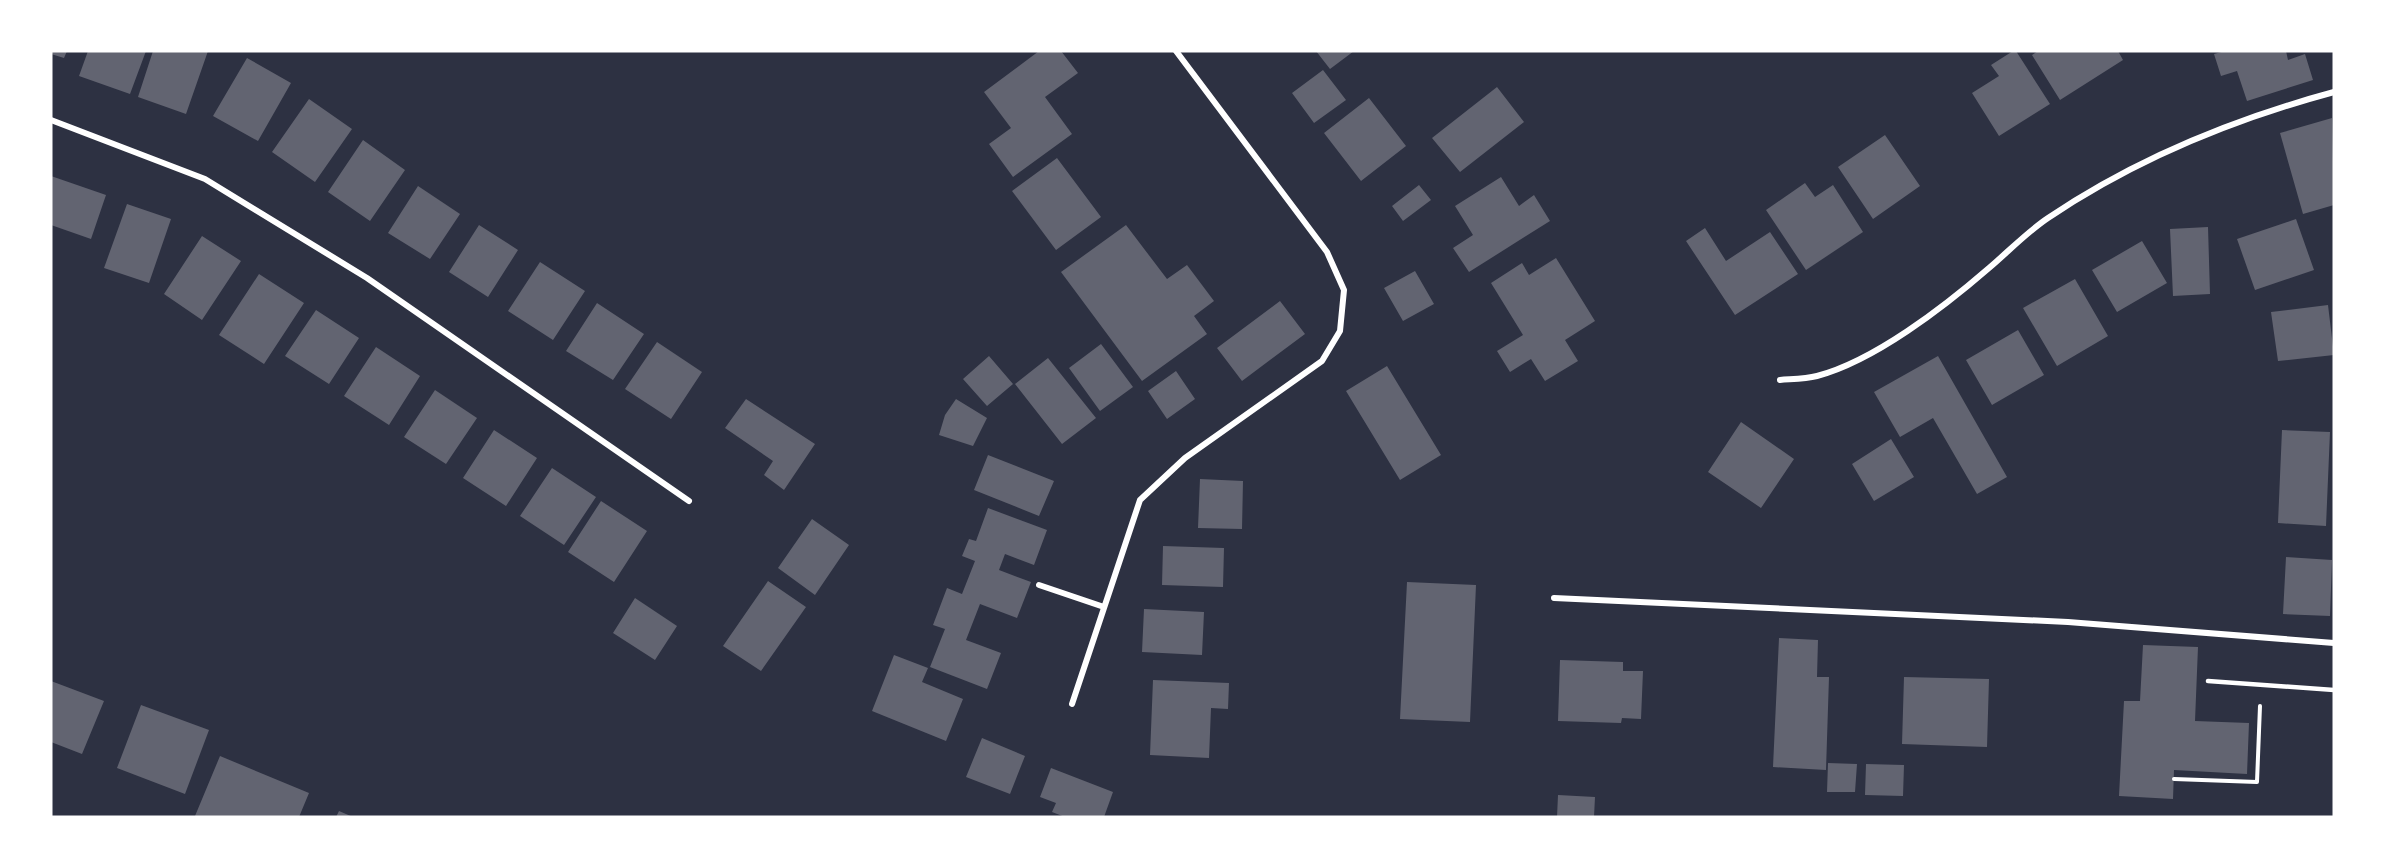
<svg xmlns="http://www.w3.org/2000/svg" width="2385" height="868" viewBox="0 0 2385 868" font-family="'Sofia Sans Condensed',sans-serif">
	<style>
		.building { fill: #626471 }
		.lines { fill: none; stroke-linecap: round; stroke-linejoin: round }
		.path { stroke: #fff; stroke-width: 4 }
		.service { stroke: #fff; stroke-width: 4.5 }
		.minor { stroke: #fff; stroke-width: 6 }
	</style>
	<rect width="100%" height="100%" fill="#2d3142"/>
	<!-- building -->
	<path class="building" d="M51,51h16l-3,7 -13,-4z
		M88,51h58l-16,43 -51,-18z
		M153,51h55l-22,63 -48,-17z
		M1039,51h22l17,22 -33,24 27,37 -59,43 -24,-33 22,-16 -27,-36z
		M1316,51h38l-24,18z
		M2013,51h3l34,53 -51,32 -27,-43 27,-17 -8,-11z
		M2038,51h80l5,9 -63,40 -28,-45z
		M2225,51h61l2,9 17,-6 8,26 -66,21 -10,-30 -16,5 -7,-22z
		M247,58l44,25 -33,58 -45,-25z
		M1323,70l23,30 -32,23 -22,-30z
		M1497,87l27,35 -64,50 -28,-34z
		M1369,98l37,48 -45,35 -37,-48z
		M309,99l43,30 -37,53 -43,-30z
		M2332,118l2,87 -31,9 -23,-81z
		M1885,135l35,51 -47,33 -35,-52z
		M363,140l42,30 -35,51 -42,-29z
		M1057,158l44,59 -45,33 -44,-59z
		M51,176l55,19 -15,44 -40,-14z
		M1501,177l18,29 15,-11 16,26 -81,51 -16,-24 20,-13 -18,-29z
		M1805,183l10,14 18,-12 30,47 -57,38 -40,-60z
		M1419,185l12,15 -28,21 -11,-15z
		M418,186l42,28 -30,45 -42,-26z
		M127,204l44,15 -22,64 -45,-15z
		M2296,219l18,51 -59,20 -18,-51z
		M479,225l39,25 -30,47 -39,-25z
		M1126,225l41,54 20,-14 27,36 -20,15 13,18 -65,47 -81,-109z
		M2208,227l2,67 -37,2 -3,-67z
		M1705,228l21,33 44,-29 28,42 -63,41 -49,-74z
		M202,236l39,25 -39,59 -38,-26z
		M2142,241l25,42 -50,29 -25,-42z
		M1556,258l39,63 -30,19 13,21 -33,20 -14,-22 -21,13 -13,-21 26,-16 -32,-52 31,-20 7,12z
		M540,262l45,29 -32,49 -45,-29z
		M1415,271l19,33 -31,17 -19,-33z
		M259,274l45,29 -40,61 -45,-29z
		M2075,279l33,57 -51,30 -34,-58z
		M1280,301l25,33 -63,47 -25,-33z
		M597,303l47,31 -31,46 -47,-29z
		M2328,305l6,50 -56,6 -7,-49z
		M316,310l43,28 -30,46 -44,-28z
		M2018,330l26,45 -52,30 -26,-45z
		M657,342l45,30 -31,47 -46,-30z
		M1101,344l32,43 -33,24 -31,-43z
		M376,347l44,29 -31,49 -45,-29z
		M989,356l24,28 -26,22 -24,-27z
		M1938,356l69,121 -30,17 -44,-76 -33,19 -26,-45z
		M1048,358l48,60 -34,26 -47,-60z
		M1387,366l54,89 -41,25 -54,-89z
		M1176,371l19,28 -28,20 -19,-28z
		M435,390l42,28 -31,46 -42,-27z
		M746,399l69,45 -31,46 -20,-15 9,-14 -48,-33z
		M956,399l31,19 -14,28 -34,-11 6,-20z
		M1741,422l53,37 -33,49 -53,-36z
		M494,430l43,28 -31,48 -43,-28z
		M2282,430l48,2 -4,94 -48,-3z
		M1891,439l23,38 -40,24 -22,-37z
		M988,455l66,26 -15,35 -65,-26z
		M552,468l44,29 -32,48 -44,-29z
		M1200,479l43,2 -1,48 -44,-1z
		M601,501l46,30 -33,51 -46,-30z
		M988,508l59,22 -13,35 -29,-11 -6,16 32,12 -14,36 -37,-14 -14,36 35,13 -14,36 -57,-22 15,-38 -12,-4 14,-37 15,6 13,-33 -13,-5 7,-17 7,2z
		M812,519l37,26 -34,50 -37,-27z
		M1163,546l61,2 -1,39 -61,-2z
		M2286,557l46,3 -2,56 -47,-2z
		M768,581l38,26 -45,64 -38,-25z
		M1407,582l69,3 -6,137 -70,-3z
		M635,598l42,28 -22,34 -42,-27z
		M1144,609l60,3 -2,43 -60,-3z
		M1779,638l39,2 -1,37h12l-3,93 -53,-3z
		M2143,645l55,2 -3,74 54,2 -2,51 -73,-4 -1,29 -54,-3 5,-95h16z
		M894,655l34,13 -6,14 41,17 -17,42 -74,-30z
		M1560,660l63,2v9h20l-2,48 -19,-1 -1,5 -63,-2z
		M1904,677l85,2 -2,68 -85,-3z
		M1153,680l76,3 -1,26 -17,-1 -2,50 -59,-3z
		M51,681l53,20 -22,53 -31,-12z
		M141,705l68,25 -24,64 -68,-26z
		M982,738l43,18 -15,38 -44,-17z
		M220,756l89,37 -10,24 -104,-1z
		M1828,763l29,1 -2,28h-28z
		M1866,764l38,1 -1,31 -38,-1z
		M1051,768l62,24 -9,25h-39l-13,-5 4,-9 -16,-6z
		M1558,795l37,2 -1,20h-37z
		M339,811l14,6h-17z"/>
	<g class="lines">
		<!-- path -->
		<path class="path" d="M2174,779l83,3 3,-76"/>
		<!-- service -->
		<path class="service" d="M2208,681l126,9"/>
		<!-- minor -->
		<path class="minor" d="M51,120l154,59 162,99 322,223
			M1780,380c12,-1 25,-1 37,-4 57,-15 127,-69 172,-108 19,-16 38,-36 59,-50 86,-58 186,-99 286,-126
			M1039,585l65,22
			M1554,598l514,24 266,21
			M1072,704l68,-204 45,-42 137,-97 18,-30 4,-41 -17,-38 -151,-201"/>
	</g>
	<!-- border -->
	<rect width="2385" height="868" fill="none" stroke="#ffffff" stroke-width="105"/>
</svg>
